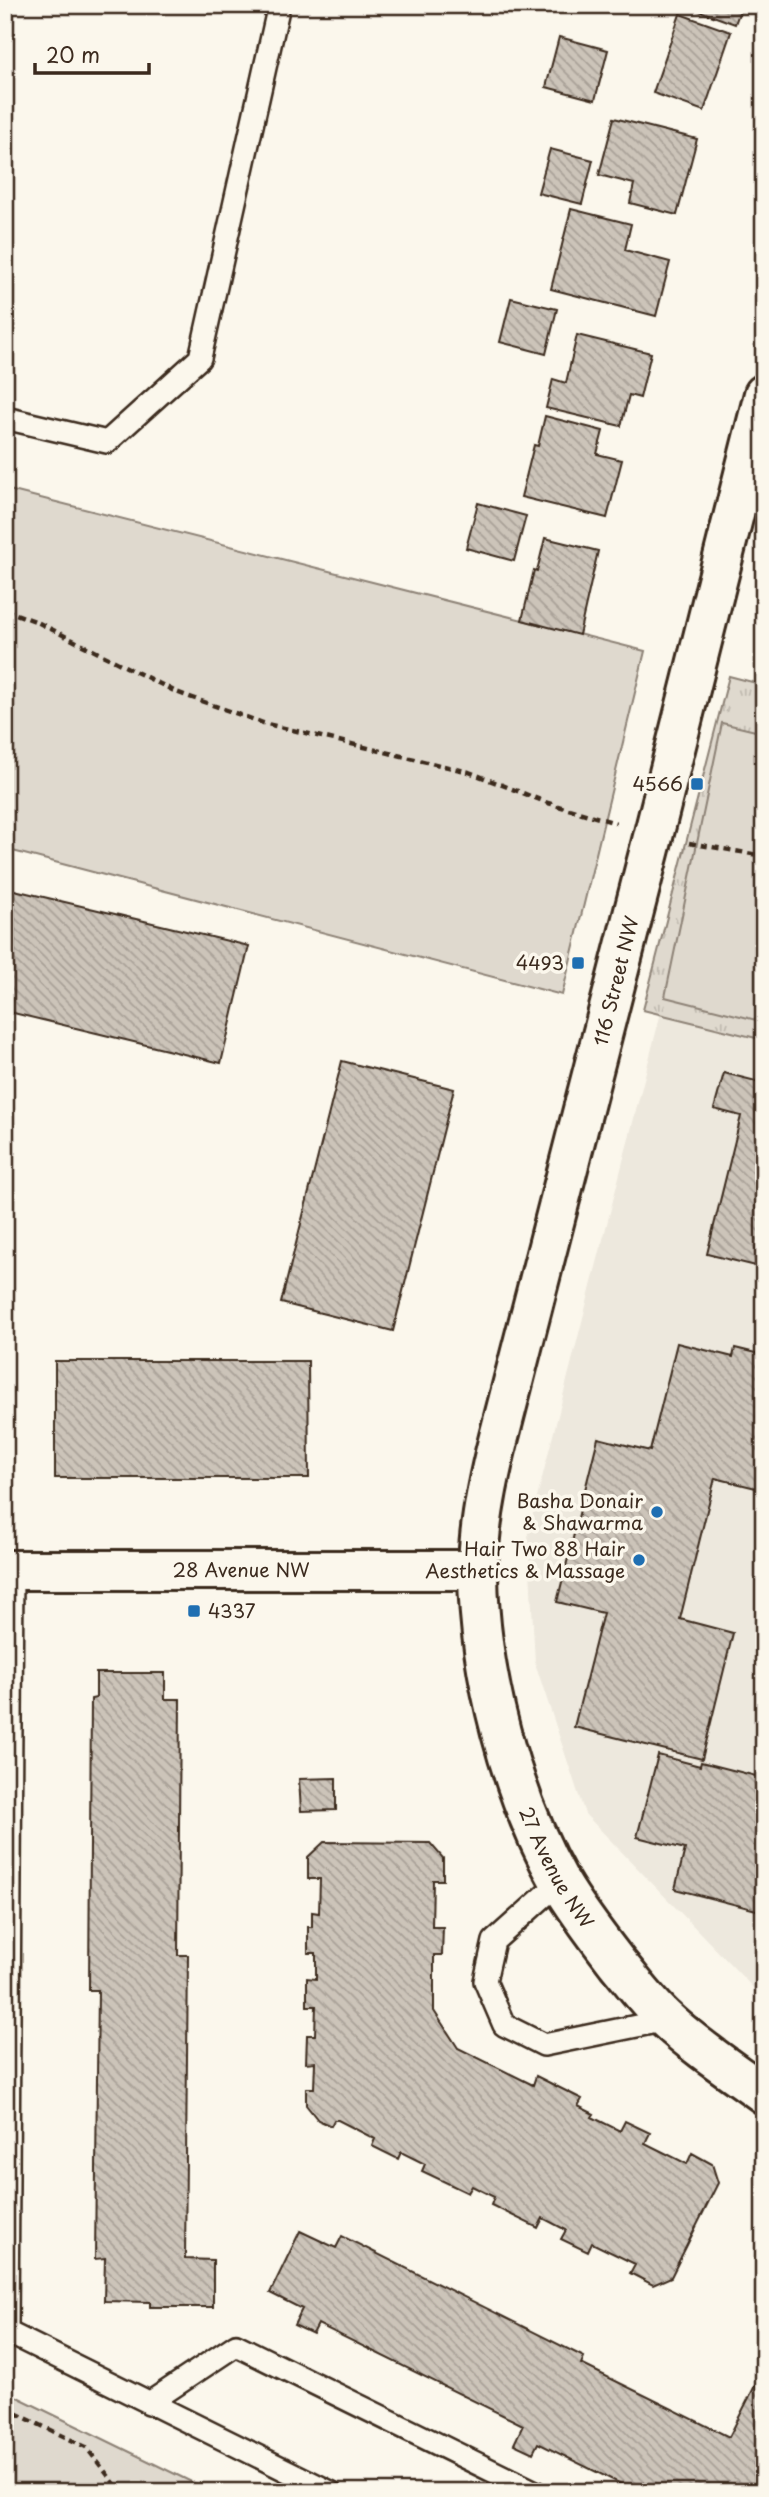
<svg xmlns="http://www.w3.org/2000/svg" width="769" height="2497" viewBox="0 0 769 2497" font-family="'Playpen Sans',sans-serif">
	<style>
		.built { fill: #ede8dd }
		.grass { fill: url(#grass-tufts); stroke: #8d8276; stroke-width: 2 }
		.park { fill: #dfd9ce; stroke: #8d8276; stroke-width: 2 }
		.building { fill: url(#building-back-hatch); stroke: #3b2a1e; stroke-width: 2 }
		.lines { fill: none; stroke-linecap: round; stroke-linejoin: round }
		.lane-casing { stroke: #3b2a1e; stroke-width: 26 }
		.secondary-casing { stroke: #3b2a1e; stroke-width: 44 }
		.path { stroke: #3b2a1e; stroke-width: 4.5; stroke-dasharray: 7 5; stroke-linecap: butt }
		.lane { stroke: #fbf7ec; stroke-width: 21 }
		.secondary { stroke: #fbf7ec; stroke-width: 38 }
		.poi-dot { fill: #1f6fb2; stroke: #fbf7ec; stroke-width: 2.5 }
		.labels { text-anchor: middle; stroke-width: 7; stroke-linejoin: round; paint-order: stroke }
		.poi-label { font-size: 19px; fill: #3b2a1e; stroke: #fbf7ec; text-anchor: end }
		.street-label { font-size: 19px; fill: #3b2a1e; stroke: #fbf7ec }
	</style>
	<defs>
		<pattern id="grass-tufts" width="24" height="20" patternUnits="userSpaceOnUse" patternTransform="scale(1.75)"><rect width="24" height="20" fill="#dfd9ce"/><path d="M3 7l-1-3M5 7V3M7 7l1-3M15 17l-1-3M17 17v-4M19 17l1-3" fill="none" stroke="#c0bab0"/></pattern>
		<pattern id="building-back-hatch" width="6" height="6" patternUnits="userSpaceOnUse" patternTransform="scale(1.75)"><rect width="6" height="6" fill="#ccc4b9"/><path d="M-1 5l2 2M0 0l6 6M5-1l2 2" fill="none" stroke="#a79f96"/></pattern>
	</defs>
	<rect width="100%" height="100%" fill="#fbf7ec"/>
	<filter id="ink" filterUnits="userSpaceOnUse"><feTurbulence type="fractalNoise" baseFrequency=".0143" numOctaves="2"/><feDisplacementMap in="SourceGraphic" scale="14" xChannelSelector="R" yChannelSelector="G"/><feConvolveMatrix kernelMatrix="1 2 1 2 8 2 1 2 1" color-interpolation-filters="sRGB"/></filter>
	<g filter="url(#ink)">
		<!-- built -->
		<path class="built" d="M665,997l99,25v977l-179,-185 -50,-151 -7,-130z"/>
		<!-- grass -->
		<path class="grass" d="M729,676l35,9v355l-121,-30z"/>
		<!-- park -->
		<path class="park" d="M5,489l640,162 -83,344 -557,-146z
			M722,723l42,10v289l-99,-25z
			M5,2391l207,101h-207z"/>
		<!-- building -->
		<path class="building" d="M683,5h59l-7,19z
			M680,14l51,18 -27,79 -51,-18z
			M559,37l49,13 -13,50 -49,-13z
			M614,118l83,21 -20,76 -47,-12 4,-19 -35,-9z
			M550,149l43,11 -11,44 -44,-11z
			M571,209l60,15 -6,26 45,12 -14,54 -105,-27z
			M511,298l46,11 -11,45 -46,-12z
			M577,335l74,18 -11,45 -11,-3 -8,31 -75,-18 7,-29 13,4z
			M545,416l58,15 -6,23 25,6 -15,58 -86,-21 13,-52 4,1z
			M478,503l48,13 -12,45 -48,-13z
			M545,538l53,13 -19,84 -57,-15 12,-50 3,1z
			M6,888l243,58 -28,117 -216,-52z
			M342,1061l112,28 -61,242 -112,-28z
			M724,1073l40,10v185l-57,-14 34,-138 -27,-7z
			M677,1343l56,14 2,-9 29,7v135l-49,-12 -35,141 53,14 -31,126 -128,-32 29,-114 -46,-11 41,-164 52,13z
			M55,1361h253l1,117h-254z
			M96,1673h69v26h15l-2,256h10l-3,304 28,1v47h-63v-5l-46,-1 1,-43 -10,1 3,-269h-9l2,-291 5,-1z
			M658,1755l42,11 1,-4 63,16v134l-89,-23 10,-40 -48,-12z
			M336,1778v32l-35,1 -2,-32z
			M324,1842l106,1 13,15v22h-10l-1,47h11l-1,28h-8v56l24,37 75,37 3,-9 46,23 -4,7 16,8 -2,3 28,14 5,-10 25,12 -5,10 42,21 5,-11 20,11 6,19 -47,94 -18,8 -23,-12 5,-9 -43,-21 -4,9 -27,-13 5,-9 -23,-12 -5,10 -47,-23 3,-8 -22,-11 -4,7 -46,-22 3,-7 -24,-12 -3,7 -26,-13 3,-7 -37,-19h-4l-3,6 -13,-6 -12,-15v-17h8l1,-26 -9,1 1,-28h8l1,-29h-9v-28l9,1v-26h-8v-26h4v-15l7,1 1,-34h-12v-22z
			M300,2231l36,17 6,-12 242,121 -3,7 148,73 35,-69v124h-127l-99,-49 -5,10 -19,-9 9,-19 -205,-101 -5,10 -19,-9 8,-16 -32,-16z"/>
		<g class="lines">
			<!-- lane casing -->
			<g class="lane-casing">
				<path id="lane" d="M5,418l102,24 93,-84 79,-353
					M12,1570l-5,762 323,160
					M560,1882l-66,59 -9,40 19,44 40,20 122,-25
					M149,2403l87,-58 299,147"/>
			</g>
			<!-- secondary casing -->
			<g class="secondary-casing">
				<g id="secondary">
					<path id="s1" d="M764,394l-110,439 -155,604c-11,43 -21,90 -21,136 1,100 33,222 82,309 17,29 38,56 58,82 16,19 31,40 49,56 30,28 64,50 97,74"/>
					<path id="s2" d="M5,1570h473"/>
				</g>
			</g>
			<!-- path -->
			<path class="path" d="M5,610l30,11 141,71 87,31 206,49 79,31 68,20
				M689,843l75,13
				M5,2408l81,39 35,45"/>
			<!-- lane -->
			<use href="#lane" class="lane"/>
			<!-- secondary -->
			<use href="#secondary" class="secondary"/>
		</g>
	</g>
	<!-- markers -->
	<g class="poi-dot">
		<rect x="690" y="777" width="14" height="14" rx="3.5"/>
		<rect x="571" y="956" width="14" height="14" rx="3.5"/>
		<circle cx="657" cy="1512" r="7"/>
		<circle cx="639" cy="1560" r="7"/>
		<rect x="187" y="1604" width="14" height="14" rx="3.5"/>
	</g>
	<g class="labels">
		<!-- poi labels -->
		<g class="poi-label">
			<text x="683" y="791">4566</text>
			<text x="564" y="970">4493</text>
			<text x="643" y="1508">Basha Donair<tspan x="643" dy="22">&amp; Shawarma</tspan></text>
			<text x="625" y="1556">Hair Two 88 Hair<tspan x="625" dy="22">Aesthetics &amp; Massage</tspan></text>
			<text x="208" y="1618" text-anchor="start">4337</text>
		</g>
		<!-- street labels -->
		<g class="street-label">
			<text transform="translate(616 981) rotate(-76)" y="7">116 Street NW</text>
			<text dy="7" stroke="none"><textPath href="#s2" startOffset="236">28 Avenue NW</textPath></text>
			<text dy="7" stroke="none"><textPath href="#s1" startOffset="1522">27 Avenue NW</textPath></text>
		</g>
	</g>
	<!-- margin -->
	<rect width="769" height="2497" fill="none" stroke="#fbf7ec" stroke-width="28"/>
	<rect x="14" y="14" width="741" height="2469" fill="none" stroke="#3b2a1e" stroke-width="2.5" filter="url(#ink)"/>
	<!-- scale -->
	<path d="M35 63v10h114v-10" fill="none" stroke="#3b2a1e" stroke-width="3.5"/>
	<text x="46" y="63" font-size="21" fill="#3b2a1e" stroke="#fbf7ec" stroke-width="5" paint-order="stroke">20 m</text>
</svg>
